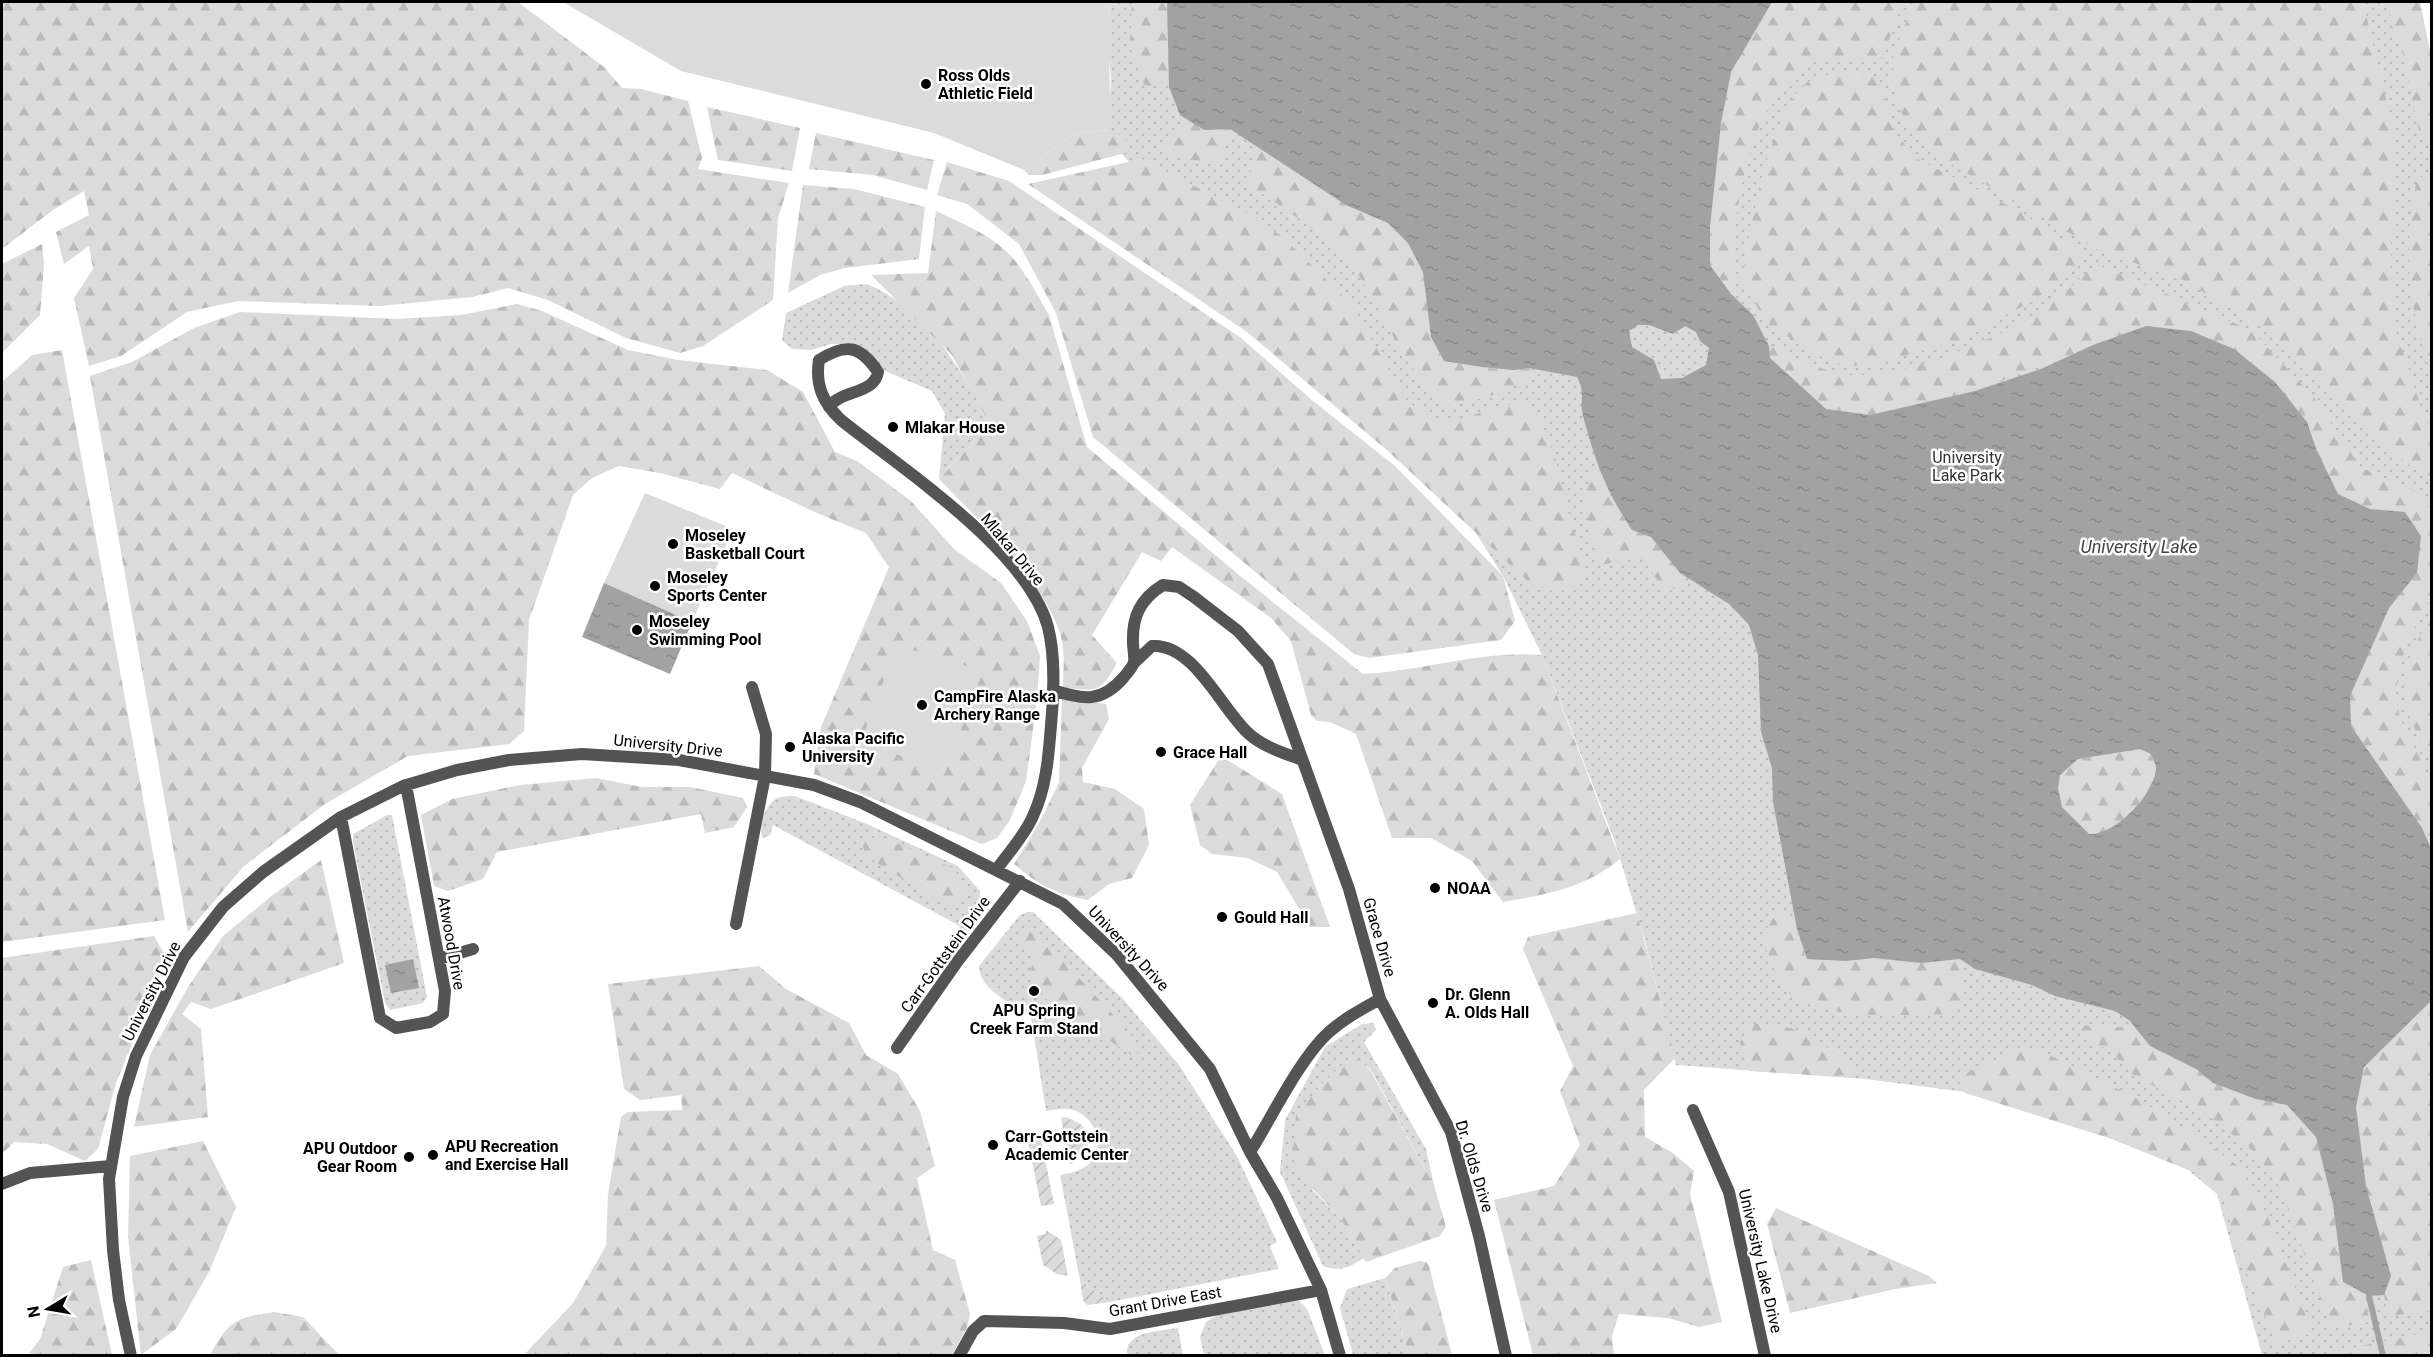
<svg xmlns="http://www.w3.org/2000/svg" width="2433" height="1357" viewBox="0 0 2433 1357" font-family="Roboto,sans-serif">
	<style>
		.grass { fill: url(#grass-dots) }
		.forest { fill: url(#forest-firs) }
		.garden { fill: url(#garden-furrows) }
		.pitch { fill: #dbdbdb }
		.water { fill: url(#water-ripples); fill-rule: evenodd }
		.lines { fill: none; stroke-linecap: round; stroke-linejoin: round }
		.stream { stroke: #a2a2a2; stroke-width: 6 }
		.minor { stroke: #545454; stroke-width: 12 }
		.poi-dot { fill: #000; stroke: #fff; stroke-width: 2 }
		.labels { text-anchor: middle; stroke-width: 5; stroke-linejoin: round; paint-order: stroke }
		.poi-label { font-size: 16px; font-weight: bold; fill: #000; stroke: #fff; text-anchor: start }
		.park-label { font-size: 16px; fill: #323232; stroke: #fff }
		.street-label { font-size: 16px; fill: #000; stroke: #fff }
		.water-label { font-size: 18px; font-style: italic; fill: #434343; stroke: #fff }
	</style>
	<defs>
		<pattern id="grass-dots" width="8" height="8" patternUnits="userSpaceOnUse" patternTransform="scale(1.5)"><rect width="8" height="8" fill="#dbdbdb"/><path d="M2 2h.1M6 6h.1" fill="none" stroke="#bababa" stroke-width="1.8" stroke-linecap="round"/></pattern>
		<pattern id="forest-firs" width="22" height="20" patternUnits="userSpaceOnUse" patternTransform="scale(1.5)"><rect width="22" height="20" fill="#dbdbdb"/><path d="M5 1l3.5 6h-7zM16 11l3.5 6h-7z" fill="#bababa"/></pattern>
		<pattern id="garden-furrows" width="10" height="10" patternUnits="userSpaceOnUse" patternTransform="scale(1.5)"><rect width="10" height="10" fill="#dbdbdb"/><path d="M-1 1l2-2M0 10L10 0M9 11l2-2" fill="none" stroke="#bababa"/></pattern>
		<pattern id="water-ripples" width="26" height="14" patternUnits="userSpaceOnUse" patternTransform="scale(1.5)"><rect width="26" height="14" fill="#a2a2a2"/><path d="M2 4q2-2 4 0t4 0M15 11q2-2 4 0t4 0" fill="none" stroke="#8a8a8a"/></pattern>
	</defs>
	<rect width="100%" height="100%" fill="#fff"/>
	<!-- grass -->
	<path class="grass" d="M1110,2h1310l12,59 -1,1294h-169l-45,-161 -42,-35 -202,-66 -107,-14 -190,-14 -31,-124 -31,-102 -72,-184 -39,-79 -95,-152 -268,-250 -32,-35 3,-62 -4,-32z
		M867,284c58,24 89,79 119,131l-5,19 -42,45 6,-65 -13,-23 -49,-21 -32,-26h-20l-20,6 -19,-1 -10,-9 4,-27 58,-27z
		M795,796l72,28 91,42 22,25c1,24 -4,34 -21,52h-5l-1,-4 7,-13 -187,-101 -3,10 -7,3c-5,-9 1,-29 9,-36 5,-6 15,-6 23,-6z
		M387,815h5l35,182 -4,6 -33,7 -5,-7 -32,-161v-8z
		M1027,912h6l90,87 56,66 59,93 39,84 -7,4 9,23 -169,33 -30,-22 -20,-105c10,-2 22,-4 30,-12 18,-19 3,-50 -21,-54 -6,-1 -16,1 -23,2l-15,-94c-18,-13 -52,-27 -52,-51l40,-50z
		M1374,1023l2,7 -12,12 62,107 8,36 -63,-115 -12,-10h-11l-27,25 -24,30 15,75 27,26 25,42c-16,10 -23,14 -41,8l-43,-94 5,-52 40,-73 37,-23z
		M1385,1278l24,77h-56l-13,-47 7,-19z
		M1297,1299l10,10 18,46h-121l-4,-18 6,-15 14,-9z
		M1178,1328l5,27h-56c-3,-24 34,-24 51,-27z"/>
	<!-- forest -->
	<path class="forest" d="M2,2h516l86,65 18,21 19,1 47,12 14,57 -4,11 91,14 -11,35 -5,82 -70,46 -23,7 -54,-15 -78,-38 -40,-12 -36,9 -92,9 -142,-5 -51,11 -66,44 -32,10 -15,-68 19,-29 -4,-23 -25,18 -8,-32 33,-17 -5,-24 -31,19 -51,39z
		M1132,2h35l2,77 -23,9 -16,-40z
		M1772,2h131l-20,55 -11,3 -59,-1c-19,19 -41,39 -52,64 -23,50 -28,112 -27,166l-3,5 -21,-29v-38l11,-104 10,-51z
		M1915,2h448l31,130 -3,131 2,58 29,89 9,21v52l-54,-45 -90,-91 -24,-19 -80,-48 -83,-29 -171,-100 -22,-21 -15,-49 1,-27z
		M2388,2h32l11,57v81h-10l-21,-99 -6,-10z
		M1872,74l9,9 13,49 24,27 95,49 77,48 -53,42 -76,42 -86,24 -25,2 -22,-5 -59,-36 -28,-43c8,-44 29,-189 76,-205 15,-5 38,-2 55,-3z
		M707,107l93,21 -8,43 -74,-11z
		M1185,118l19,12 26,-1 -8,36 -57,-10 -3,-12z
		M1110,130l12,6 11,15 -91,24h-13l-5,-5 44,-32 12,-5z
		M816,133l118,27 -7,30 -54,-15 -64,-6z
		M1254,144l92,61 42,18 20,20 15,29 8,65 13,24c28,5 57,11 85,7l3,10 -35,16 -52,14c-41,-39 -57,-88 -87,-134 -24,-36 -74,-65 -109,-89z
		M1142,159l108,56 33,22 68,67 56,97 30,20 12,1 18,-4 24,-10 29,-6 19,14 17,44 13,55 19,61 -28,16 -27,-6 -145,-135 -141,-119 -219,-148z
		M947,162l62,19 232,157 72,63 82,65 108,110 12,45 -14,19 -132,18 -15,-4 -261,-217 -37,-124 -37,-69 -52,-40 -30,-9z
		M2418,175l13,8v192c-23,-70 -30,-127 -13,-200z
		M803,185l51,4 71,18 -6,52 -74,9 -25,7 -32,18z
		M936,211c25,12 56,24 75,45 15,17 27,40 38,59l38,132 152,128 124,99c59,-3 120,-24 179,-19l78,204c-33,28 -74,36 -117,43l-31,-41 -41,-23h-39l-36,-104 -26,-12 -13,-1 -6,-6 -20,-74 -20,-23 -99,-71 -11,14 -19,-9 -50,83 25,28c-18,32 -19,27 -54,25 0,-15 2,-32 -1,-47 -10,-52 -86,-124 -123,-162l42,-45 4,-19 -34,-61 -80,-79 57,-2z
		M42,244l2,20 -4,51 -38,38v-89z
		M2096,264l155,66 63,67 47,71 59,25 11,20v83l-26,51 -9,42 3,27 32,65v67l-9,-20 -71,-102 -1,-30 39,-88 28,-35 -12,-61 -35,-3 -32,-15 -21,-43 -10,-29 -32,-40 -41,-33 -43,-18 -45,-5 -171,65 -105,24 -44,-6 -56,-51 -1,-12c25,8 47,24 73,28 54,9 157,-35 202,-65 18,-13 35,-30 52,-45z
		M517,304l25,7 86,39 50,10 89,10 36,22 32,60 22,9 54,40 43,48 47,34 26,38 13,35 -3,44 -11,81 -16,39 -13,18 -15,6 -168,-70 7,-47 68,-160 -23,-34 -47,-19 -87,-41 -12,16 -60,-16 -41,-7 -27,12 -19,17 -44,125 -5,111 -15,13 -101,12 -83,48 -82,63 -55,65 -98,-556 42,-14 62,-34 46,-16 158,7 63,-4z
		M62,350l103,570 -163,22v-560l30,-27z
		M1596,463l18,40 18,27 19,7 29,36 9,6 -3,4 -20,9 -25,-35 -41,8 -18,-63z
		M2431,617h1l-1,147c-31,-66 -41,-81 0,-147z
		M1062,699l44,5 3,15 -27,49 1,14 32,7 29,20 5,36 -17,33 -23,6 -21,16c-30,-5 -51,-16 -74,-36l25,-41 20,-40z
		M2140,749l11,5 5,12c1,26 -41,70 -67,69l-27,-28 -4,-19 2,-13 18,-16z
		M1221,756l61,38 48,133h-20l-33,-55 -29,-14 -36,-4 -12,-9 -10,-40z
		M596,778l46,9h48l53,11 4,9 -13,20 -29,6 -4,-19 -204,38 -14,27 -35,12 -14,-5 -13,-71 31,-16 68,-14z
		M868,837l22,3 65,29 10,24 -11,18 -88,-55 -5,-17z
		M321,860l23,103 -133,46 -20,-7 -9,12 19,15 7,88 -74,10 16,-72 38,-68 35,-51 51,-42z
		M1637,913l38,145 -31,32 1,47 28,16 21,18 -4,23 32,128 -23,5 -31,-9 -49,-4 -7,22 2,19h-81l-39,-155 60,-14 26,-41 -20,-54 13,-25 -50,-117 5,-12z
		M1777,913h12l7,9 9,34 11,5 58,-3 56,5 30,-4 1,38 -13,17c-39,1 -134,7 -161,-23 -10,-10 -19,-40 -26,-54z
		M1030,925l101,109 9,27 -42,-28 -27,-2 -43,-56 7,-16 -16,-16z
		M154,936l13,22 -51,125 -18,66 -13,12 -38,-17 -33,-2 -12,12v-196z
		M759,966l27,23 63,34 17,32 32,19 22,37 15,55 -18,12 16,72 22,10 15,54 -3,14 -15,27h-428l49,-52 33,-57 2,-52 13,-77 6,-5 55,-2 -1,-15 -41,5 -16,-11 -16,-105z
		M2431,1001v310l-43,5 -4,-21 7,-19 -25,-90 -10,-79 8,-40z
		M1750,1024c56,0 69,15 108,50l-3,4 -105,-7 -10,-29z
		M2073,1025l62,3 20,21 41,20 17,14 43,16 31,6 29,32 17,67 10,78 19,11 8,29 -39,6 -51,-141 -27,-36 -44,-35 -79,-43 -19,-22 -26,-12z
		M2021,1047l26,7 93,46 63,40 36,27 27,45 47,121 -37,11 -41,-99 -10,-48 -22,-21 -94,-38 -144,-45 -8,-15z
		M1348,1059l12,1 10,10 64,115 12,42 -6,9 -74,26 -27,-46 -43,-44 -3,-20 3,-37 25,-30z
		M203,1141l33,66 -27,65 -33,57 -35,26 -13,-118 2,-81z
		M1776,1208l153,68 8,7 -42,6 -105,24 -23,-89z
		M91,1260l21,95h-84l12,-16 23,-72z
		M1419,1261l7,1 3,4 23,89h-43l-24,-77 10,-10z
		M274,1312l29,5 36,38h-129c19,-35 26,-37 64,-43z
		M2428,1332l3,23h-115h1z"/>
	<!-- garden -->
	<path class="garden" d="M1066,1117c6,3 14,5 18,11 11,13 0,32 -14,36l-9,-46z
		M1040,1133l14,71 -13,2 -14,-70z
		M1046,1230l15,10 7,36 -11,-2 -14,-9 -6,-29 9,-2z
		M1080,1280l30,22 -23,3 -4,-5z"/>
	<!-- pitch -->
	<path class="pitch" d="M563,2h547c-3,43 1,85 0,128l-30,3 -12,5 -44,32 -90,-37 -253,-62z
		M645,493l88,36 -41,93 -88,-39z
		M897,645l86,26 -39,104 -82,-36z"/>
	<!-- water -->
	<path class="water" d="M1167,2h605l-41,70 -10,51 -11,104v38l21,29 22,21 16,31 1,12 56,51 44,6 105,-24 66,-22 52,-24 53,-19 45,5 43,18 41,33 32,40 10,29 21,43 32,15 35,3 16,24 -4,37 -28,35 -39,88 1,30 71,102 9,20v153l-67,66 -8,40 10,79 25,90 -7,19 -15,1 -26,-14 -10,-78 -17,-67 -29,-32 -31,-6 -43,-16 -17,-14 -46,-23 -20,-25 -15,-10 -60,-15 -23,-11 -57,-16 -15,-10 -39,4 -47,-5 -28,3 -39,-2 -10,-30 -24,-127 -1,-34 -11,-36 -3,-77 -9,-30 -20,-21 -49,-31 -29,-36 -19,-7c-27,-41 -36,-67 -49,-114 -4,-17 3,-22 -6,-39l-48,-9 -15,2 -32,-3 -38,-6 -13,-24 -8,-65 -15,-29 -20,-20 -42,-18 -116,-76 -26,1 -24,-15 -11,-28zM1638,325h11l24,9 12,-8 11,6 4,9 9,7 -3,17 -24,13 -21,1 -7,-19 -22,-13 -3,-16zM2140,749l11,5 5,12c1,26 -41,70 -67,68l-27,-27 -4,-19 2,-13 18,-16z
		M604,583l88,39 -22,52 -88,-37z
		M413,959l6,29 -28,5 -6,-28z"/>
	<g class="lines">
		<!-- stream -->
		<path class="stream" d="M2369,1296l14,60"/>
		<!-- minor -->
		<path class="minor" d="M829,407c13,-18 45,-12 49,-35 -18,-27 -32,-29 -59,-12 -4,25 4,43 22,60 61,49 186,130 207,207 7,28 6,58 4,86 -3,35 -4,71 -19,103 -8,19 -24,36 -36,53
			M1134,663l18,-17c41,-3 69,62 96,87 15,14 36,20 54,27
			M1053,690c30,10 49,13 71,-13 3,-4 9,-10 10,-15 1,-6 -1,-13 -1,-19 -1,-26 7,-44 30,-58l16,2 15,10 44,34 30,33 81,225 31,110c-18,10 -35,19 -51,33 -29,26 -57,85 -79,120
			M341,817l39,201 16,10 34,-6 13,-8 2,-23 -39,-206
			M736,924l29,-148 1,-42 -14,-47
			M439,959l34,-10
			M1380,999l71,133 28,104 27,120
			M897,1048l60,-86 63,-81
			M1693,1110l36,82 36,164
			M2,1184l28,-11 81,-7
			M131,1356l-12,-56 -6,-50 -4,-71 14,-82 13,-41 48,-99 39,-50 40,-35 78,-55 62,-31 54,-16 52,-10 73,-6 97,6 135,25 46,17 203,102 54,51 93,114 40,83 27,46 44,92 19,66
			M959,1356l14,-25 11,-10 80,2 46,6 211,-39"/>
	</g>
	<!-- markers -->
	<g class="poi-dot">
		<circle cx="926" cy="84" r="6"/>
		<circle cx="893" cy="427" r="6"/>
		<circle cx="673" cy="544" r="6"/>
		<circle cx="655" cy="586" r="6"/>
		<circle cx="637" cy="630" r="6"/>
		<circle cx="922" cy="705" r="6"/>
		<circle cx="790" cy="747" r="6"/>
		<circle cx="1161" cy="752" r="6"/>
		<circle cx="1435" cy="888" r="6"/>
		<circle cx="1222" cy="917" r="6"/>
		<circle cx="1034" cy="991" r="6"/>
		<circle cx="1433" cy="1003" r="6"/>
		<circle cx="993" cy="1145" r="6"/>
		<circle cx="433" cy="1155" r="6"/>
		<circle cx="409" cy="1157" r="6"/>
	</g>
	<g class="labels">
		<!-- poi labels -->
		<g class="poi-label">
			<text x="938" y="81">Ross Olds<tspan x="938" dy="18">Athletic Field</tspan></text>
			<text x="905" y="433">Mlakar House</text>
			<text x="685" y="541">Moseley<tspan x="685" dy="18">Basketball Court</tspan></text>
			<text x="667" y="583">Moseley<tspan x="667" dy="18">Sports Center</tspan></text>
			<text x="649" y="627">Moseley<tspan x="649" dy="18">Swimming Pool</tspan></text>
			<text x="934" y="702">CampFire Alaska<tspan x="934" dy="18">Archery Range</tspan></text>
			<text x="802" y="744">Alaska Pacific<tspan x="802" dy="18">University</tspan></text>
			<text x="1173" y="758">Grace Hall</text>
			<text x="1447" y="894">NOAA</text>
			<text x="1234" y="923">Gould Hall</text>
			<text x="1445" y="1000">Dr. Glenn<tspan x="1445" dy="18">A. Olds Hall</tspan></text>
			<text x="1034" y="1016" text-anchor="middle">APU Spring<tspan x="1034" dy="18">Creek Farm Stand</tspan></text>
			<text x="1005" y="1142">Carr-Gottstein<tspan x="1005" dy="18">Academic Center</tspan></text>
			<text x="445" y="1152">APU Recreation<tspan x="445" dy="18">and Exercise Hall</tspan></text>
			<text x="397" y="1154" text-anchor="end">APU Outdoor<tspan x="397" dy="18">Gear Room</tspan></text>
		</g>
		<!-- park labels -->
		<g class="park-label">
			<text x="1967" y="463">University<tspan x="1967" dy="18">Lake Park</tspan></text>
		</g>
		<!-- street labels -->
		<g class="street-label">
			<text transform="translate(1013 549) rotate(50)" y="6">Mlakar Drive</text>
			<text transform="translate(668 745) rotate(6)" y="6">University Drive</text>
			<text transform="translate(1380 937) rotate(74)" y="6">Grace Drive</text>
			<text transform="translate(452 943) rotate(80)" y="6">Atwood Drive</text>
			<text transform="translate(1129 948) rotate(47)" y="6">University Drive</text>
			<text transform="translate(945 954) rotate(-54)" y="6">Carr-Gottstein Drive</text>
			<text transform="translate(151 991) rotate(-63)" y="6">University Drive</text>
			<text transform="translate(1475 1166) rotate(73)" y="6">Dr. Olds Drive</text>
			<text transform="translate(1761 1261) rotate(77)" y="6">University Lake Drive</text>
			<text transform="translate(1165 1301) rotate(-10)" y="6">Grant Drive East</text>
		</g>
		<!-- water labels -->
		<g class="water-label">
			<text x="2139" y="553">University Lake</text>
		</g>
	</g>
	<!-- border -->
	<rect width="2433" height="1357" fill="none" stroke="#000000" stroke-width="6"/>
	<!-- north arrow -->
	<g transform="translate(48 1309) rotate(259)" stroke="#ffffff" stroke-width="4.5" paint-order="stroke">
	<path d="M0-4.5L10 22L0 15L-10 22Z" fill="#000000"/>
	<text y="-9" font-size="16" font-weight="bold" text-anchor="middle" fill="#000000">N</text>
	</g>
</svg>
